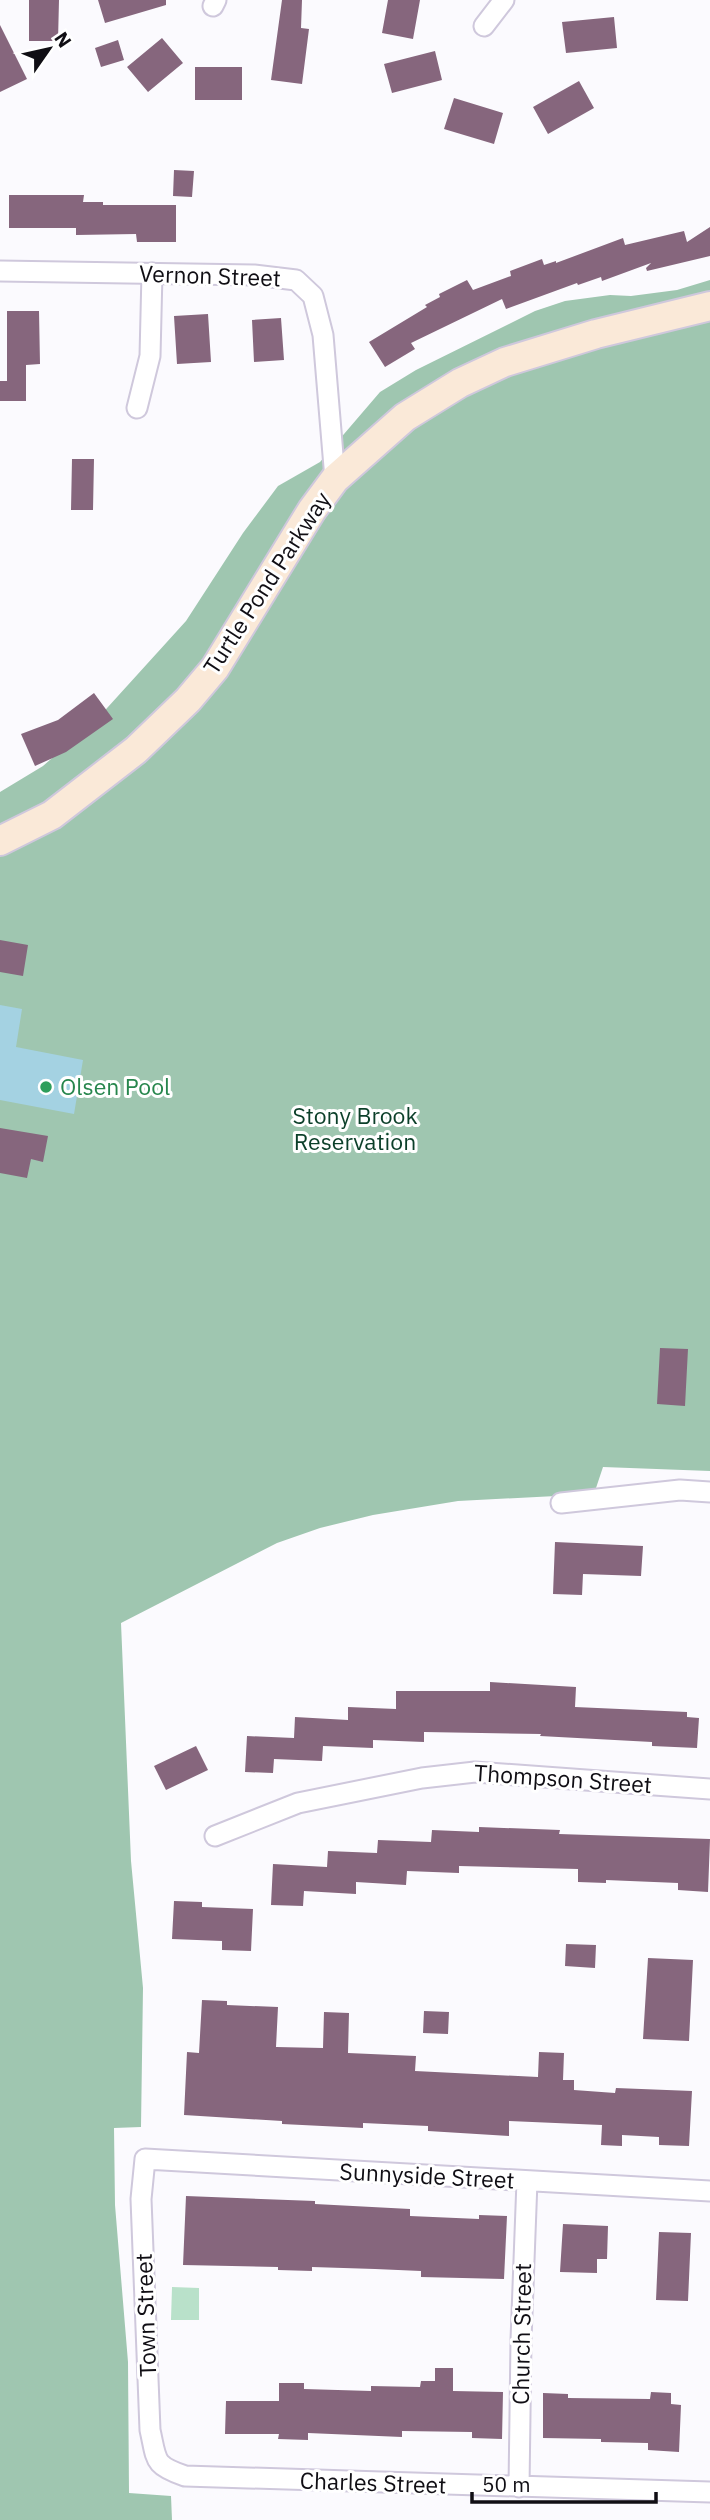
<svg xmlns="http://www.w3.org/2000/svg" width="710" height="2520" viewBox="0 0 710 2520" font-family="'IBM Plex Sans',sans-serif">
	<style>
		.green { fill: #b9e1ca }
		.forest { fill: #9fc6b0 }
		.water { fill: #a4d2e2 }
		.building { fill: #86667d }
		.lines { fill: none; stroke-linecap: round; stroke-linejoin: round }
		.minor-casing { stroke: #cfc8dc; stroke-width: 23 }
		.secondary-casing { stroke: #cfc8dc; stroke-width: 32 }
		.minor { stroke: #fff; stroke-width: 19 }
		.secondary { stroke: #fae9d8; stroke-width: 28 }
		.leisure-dot { fill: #2e9e5b; stroke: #fff; stroke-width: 2.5 }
		.labels { text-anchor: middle; stroke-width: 6; stroke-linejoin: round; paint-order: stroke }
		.street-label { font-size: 23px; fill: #100e14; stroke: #fff }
		.leisure-label { font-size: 23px; fill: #27864d; stroke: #fff; text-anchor: start }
		.park-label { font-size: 23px; fill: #0b3f29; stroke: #fff }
	</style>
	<rect width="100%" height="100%" fill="#fbfafe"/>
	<!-- green -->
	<path class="green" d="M172,2287l27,1v32h-28z"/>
	<!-- forest -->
	<path class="forest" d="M710,280v1191l-107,-4 -9,27 -136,7 -85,14 -53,13 -43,15 -156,80 10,238 12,127 -2,139 -27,1 1,77 13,157 1,131 42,3 1,24h-172v-1728l43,-26 55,-48 88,-97 57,-88 35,-47 42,-24 60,-70 36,-22 119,-59 30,-10 45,-6 21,1 46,-6z"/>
	<!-- water -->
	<path class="water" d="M0,1005l22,4 -6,38 67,13 -9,54 -74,-14z"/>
	<!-- building -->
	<path class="building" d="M29,0h30l-1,41h-29z
		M98,0h68v5l-61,18z
		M282,0h20l-1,28 8,1 -7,55 -31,-4z
		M388,0h32l-7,39 -31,-6z
		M614,17l3,31 -51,5 -4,-31z
		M0,25l27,54 -27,13z
		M162,38l21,25 -35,29 -21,-25z
		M118,40l6,20 -23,7 -6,-19z
		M435,51l7,29 -50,13 -8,-29z
		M195,67h47v33h-47z
		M579,81l15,27 -46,26 -15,-27z
		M454,98l49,15 -9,31 -50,-15z
		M174,170l20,1 -2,26 -19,-1z
		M9,195h75l-1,7h20v3h73v37h-39l-1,-8 -60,1v-7h-67z
		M710,227v29l-63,15 -1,-3 5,-5 -49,18 -1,-4 -23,8 -1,-2 -71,26 -4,-10 -91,44 4,6 -30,18 -16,-25 58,-35 -2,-2 15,-8 -1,-3 28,-14 6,10 38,-14 -1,-5 32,-12 2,6 12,-4v2l67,-25 2,7 59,-14 3,11z
		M7,311h32l1,53 -14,1v36h-26v-20h7z
		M208,314l3,48 -34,2 -3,-48z
		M281,318l3,42 -30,2 -2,-42z
		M72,459h22l-1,51h-22z
		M94,693l19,26 -47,33 -31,14 -14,-32 37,-14z
		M0,940l28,5 -5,31 -23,-4z
		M0,1128l48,8 -5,26 -12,-3 -4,19 -27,-5z
		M660,1348l28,1 -3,57 -28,-2z
		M555,1542l88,4 -2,30 -58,-2 -1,21 -29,-1z
		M490,1682l86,5 -1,20 112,5v5l12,1 -2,30 -45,-2v-4l-112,-6 1,-2 -117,-2v10l-51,-2v8l-50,-2 -1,15 -48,-2 -1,14 -28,-1 2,-36 47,2 1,-21 53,3v-13l48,2v-18h94z
		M196,1746l12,24 -42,20 -12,-24z
		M479,1827l81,3 -1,4 151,5 -2,53 -30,-2v-7l-72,-3v3l-28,-1v-13l-119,-3v7l-52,-2 -1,14 -50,-3v12l-52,-3 -1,15 -32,-1 2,-41 54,3 1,-16 49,2 1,-13 53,2 1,-12 47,2z
		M174,1901l28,1v5l51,2 -2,42 -29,-1v-9l-50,-2z
		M566,1944l30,1 -1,23 -30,-2z
		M648,1958l45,2 -4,81 -46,-2z
		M202,2000l25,1v4l51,2 -2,40 47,1 1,-36 25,1 -1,40 68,3 -1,15 123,6 1,-25 25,1 -1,27h11v10l41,3 1,-5 76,3 -3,55 -30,-1v-8l-37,-2v11l-21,-1 1,-20 -93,-4v15l-81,-5v-5l-65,-3v5l-81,-4v-3l-98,-6 3,-63 12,1z
		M424,2011l25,1 -1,22 -25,-1z
		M186,2196l129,5v3l95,5v7l69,3v-4l28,1 -3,63 -83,-2v-6l-46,-2 -63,-2v4l-34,-1v-3l-95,-2z
		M563,2224l45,2 -1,33h-10v14l-37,-1z
		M659,2232l32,1 -3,68 -32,-1z
		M435,2368h18v23l50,1 -1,47 -30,-1v-6l-70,-1v6l-94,-4v7l-30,-1 1,-5h-54l1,-33h53v-18h25v6l67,2v-5l49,1 1,-6h14z
		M651,2392l20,1v11l10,1 -2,47 -31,-2v-7l-47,-1v-3l-58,-1v-45l25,1v4l82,1z"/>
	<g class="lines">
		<!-- minor casing -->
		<g class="minor-casing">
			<path id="minor" d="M213,6l3,-6
				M484,26l20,-26
				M0,271l254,4 42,5 17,16 10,39 12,144
				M137,408l13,-52 2,-83
				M561,1503l119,-13 30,2
				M215,1836l83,-33 124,-25 53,-6 235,17
				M710,2191l-565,-32 -4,40 9,231c7,31 3,35 35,46l525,16
				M519,2487l2,-147 6,-159"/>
		</g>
		<!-- secondary casing -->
		<g class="secondary-casing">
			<path id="secondary" d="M0,841l52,-26 84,-65 52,-50 27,-32 97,-158 23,-31 70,-62 55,-34 45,-21 91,-28 114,-28"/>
		</g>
		<!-- minor -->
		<use href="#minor" class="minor"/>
		<!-- secondary -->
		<use href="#secondary" class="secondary"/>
	</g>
	<!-- markers -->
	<circle class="leisure-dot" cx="46" cy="1087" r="7"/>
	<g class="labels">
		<!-- street labels -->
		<g class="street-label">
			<text transform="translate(210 276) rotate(2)" y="8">Vernon Street</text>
			<text transform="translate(267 583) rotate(-57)" y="8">Turtle Pond Parkway</text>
			<text transform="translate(563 1779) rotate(4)" y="8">Thompson Street</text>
			<text transform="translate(427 2176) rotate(3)" y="8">Sunnyside Street</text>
			<text transform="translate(146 2315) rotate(-92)" y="8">Town Street</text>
			<text transform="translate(522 2334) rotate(-89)" y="8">Church Street</text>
			<text transform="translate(373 2483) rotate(2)" y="8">Charles Street</text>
		</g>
		<!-- leisure labels -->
		<g class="leisure-label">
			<text x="60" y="1095">Olsen Pool</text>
		</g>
		<!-- park labels -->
		<g class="park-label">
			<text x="355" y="1124">Stony Brook<tspan x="355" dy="26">Reservation</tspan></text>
		</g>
	</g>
	<!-- north arrow -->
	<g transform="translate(49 49) rotate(56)" stroke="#ffffff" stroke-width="5" paint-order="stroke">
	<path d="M0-5L12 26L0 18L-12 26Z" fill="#100e14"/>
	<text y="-10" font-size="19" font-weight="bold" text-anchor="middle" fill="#100e14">N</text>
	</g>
	<!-- scale -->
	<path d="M472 2492v10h184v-10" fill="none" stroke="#100e14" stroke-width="3.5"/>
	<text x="482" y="2492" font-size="21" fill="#100e14" stroke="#ffffff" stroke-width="5" paint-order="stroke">50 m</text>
</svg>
